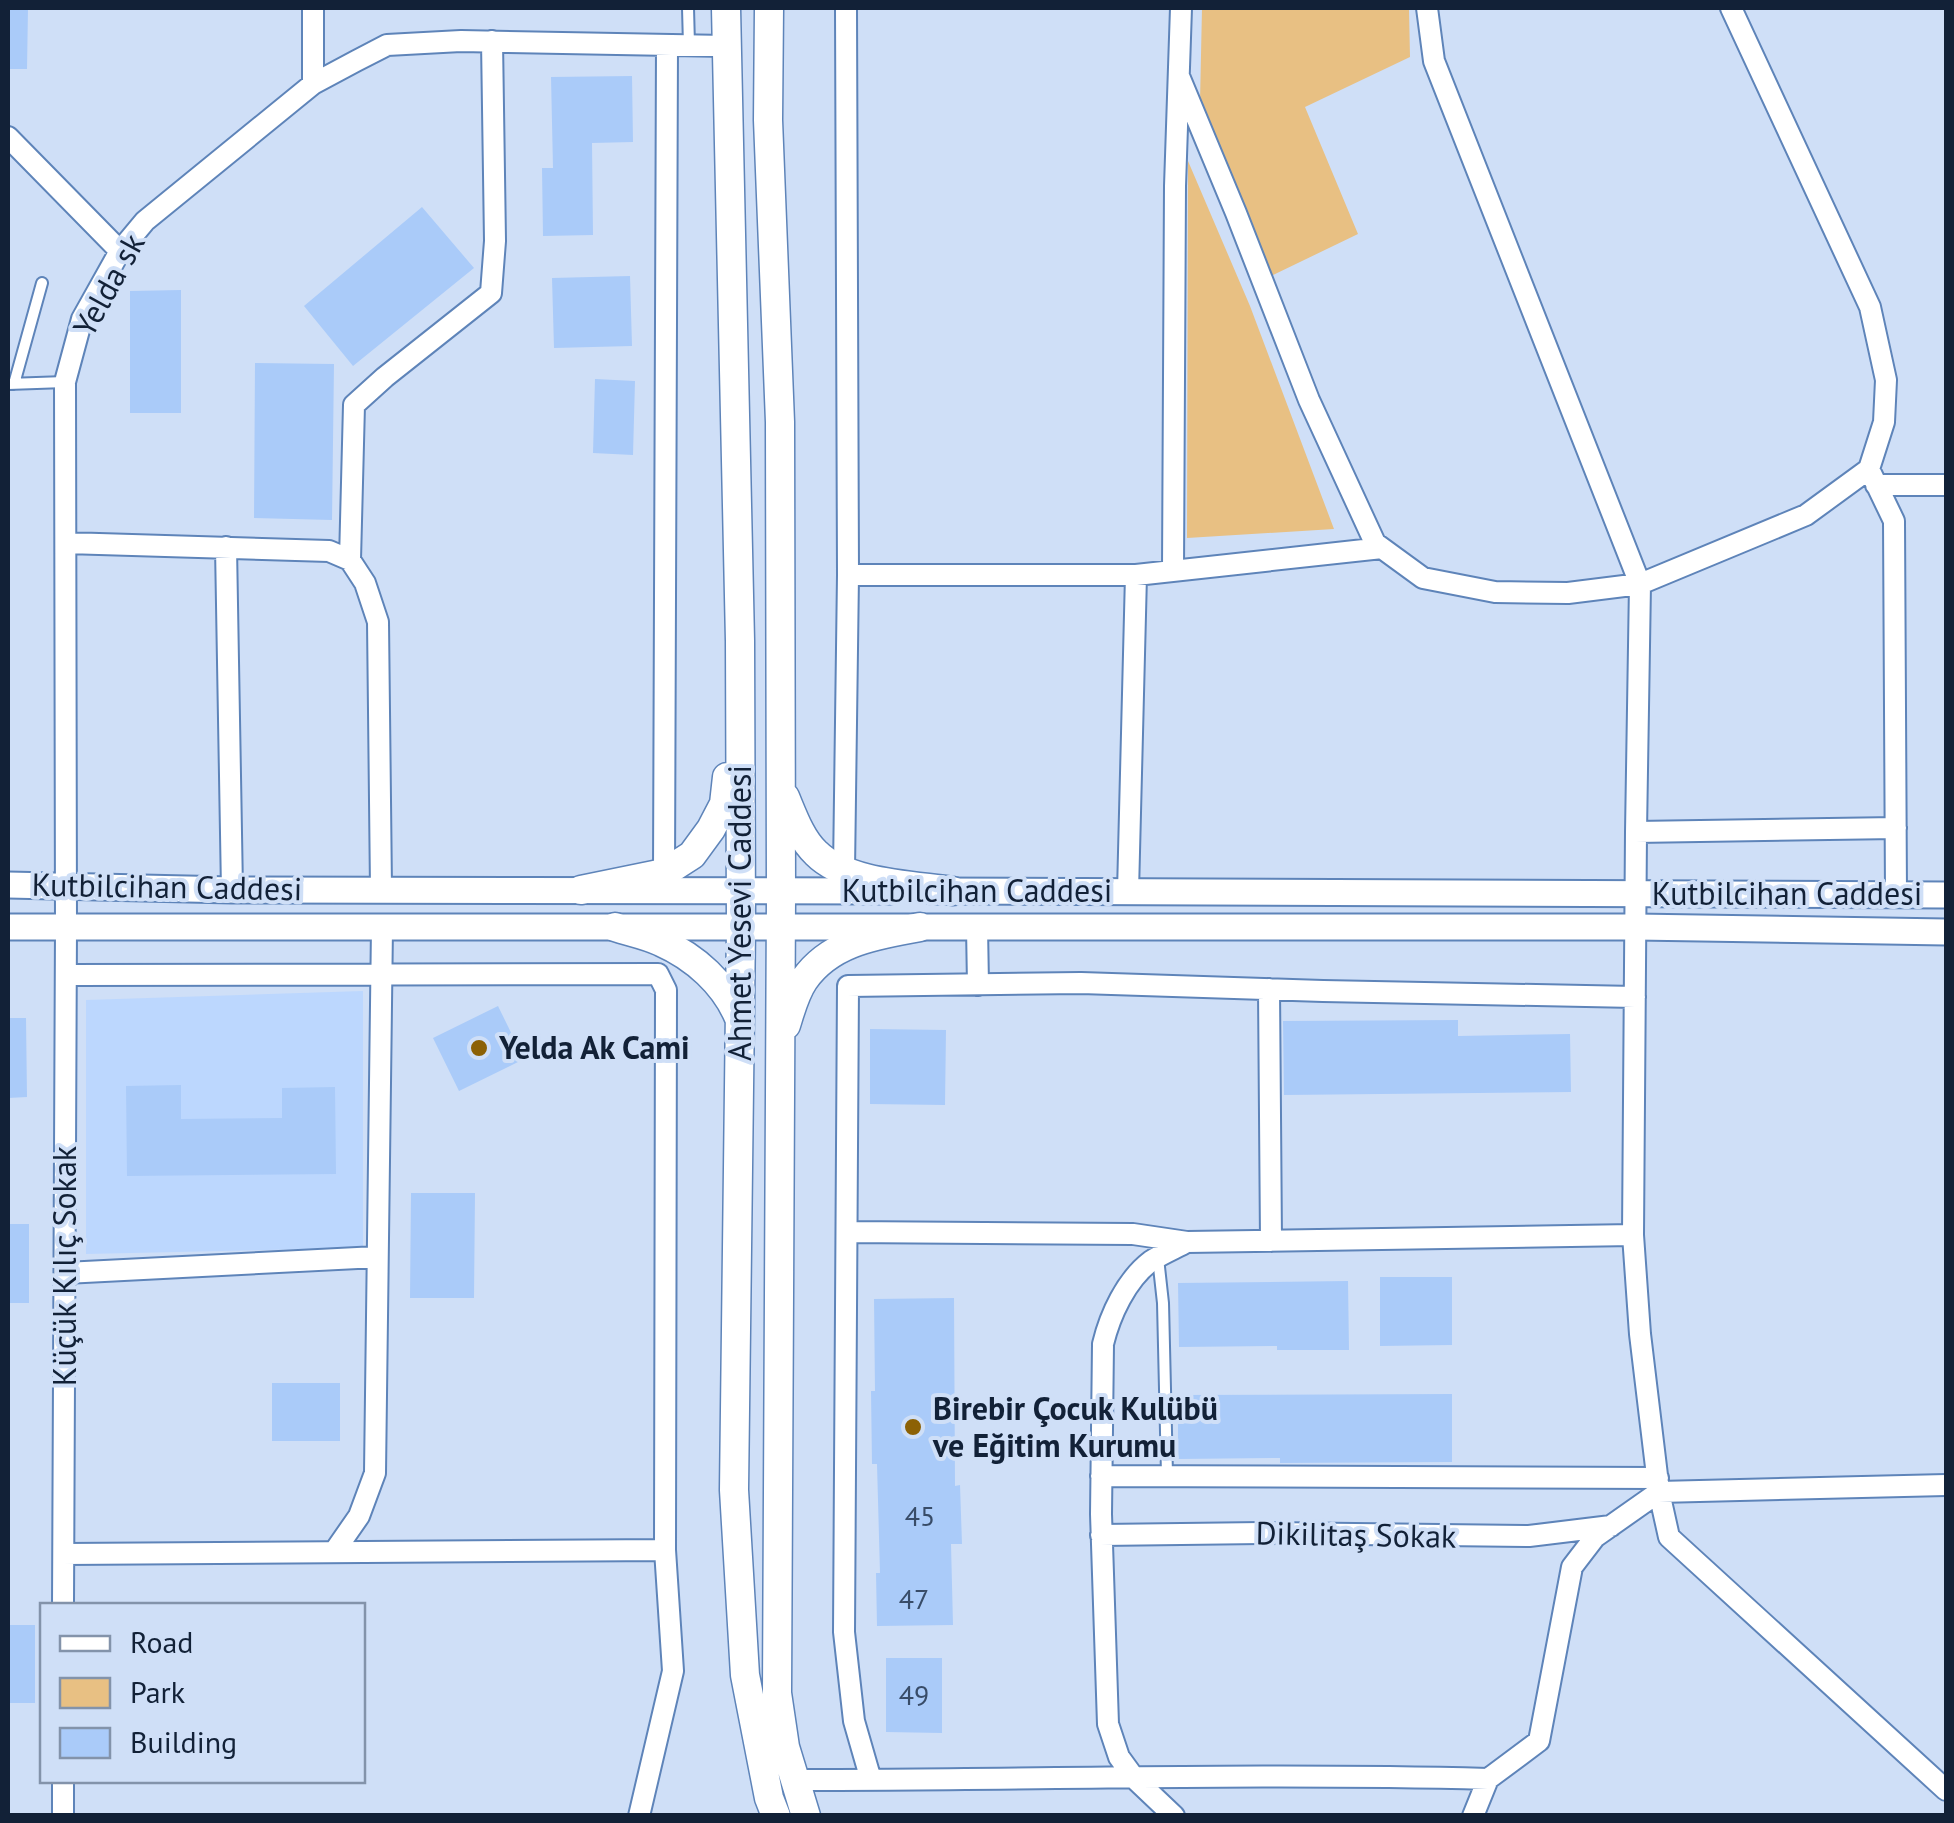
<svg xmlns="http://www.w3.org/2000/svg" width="1954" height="1823" viewBox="0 0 1954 1823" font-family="'PT Sans',sans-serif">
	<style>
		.built { fill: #bcd7fe }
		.green { fill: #e8c083 }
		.building { fill: #aacbf9 }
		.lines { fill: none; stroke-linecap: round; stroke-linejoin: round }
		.service-casing { stroke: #5e84b9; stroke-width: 14 }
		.minor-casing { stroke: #5e84b9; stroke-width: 24 }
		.tertiary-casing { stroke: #5e84b9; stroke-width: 29 }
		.secondary-casing { stroke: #5e84b9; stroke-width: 31 }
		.service { stroke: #fff; stroke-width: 10 }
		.minor { stroke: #fff; stroke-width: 20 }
		.tertiary { stroke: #fff; stroke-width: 25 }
		.secondary { stroke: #fff; stroke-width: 28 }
		.poi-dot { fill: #8c6105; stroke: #cfdff7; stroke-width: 4 }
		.labels { text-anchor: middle; stroke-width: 8; stroke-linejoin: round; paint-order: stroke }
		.number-label { font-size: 28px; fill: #384c68 }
		.street-label { font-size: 32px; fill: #122137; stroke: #cfdff7 }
		.poi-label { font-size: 32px; font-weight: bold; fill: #122137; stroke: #cfdff7; text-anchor: start }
	</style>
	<rect width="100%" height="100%" fill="#cfdff7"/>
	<!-- built -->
	<path class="built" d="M363,991v257l-277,6v-254z"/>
	<!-- green -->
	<path class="green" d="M1202,8h207l1,49 -105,50 53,127 -87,42 -71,-174z
		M1188,161l62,145 84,223 -147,9z"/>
	<!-- building -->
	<path class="building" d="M8,8h20l-1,61h-19z
		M632,76l1,66 -41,1 1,92 -50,1 -1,-68h11l-2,-91z
		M422,207l52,61 -121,98 -49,-60z
		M630,276l2,70 -78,2 -2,-70z
		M181,290v123h-51v-122z
		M255,363l79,1 -2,156 -78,-2z
		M595,379l40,2 -2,74 -40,-2z
		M498,1006l26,53 -65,32 -26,-53z
		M8,1018h18l1,79 -19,1z
		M1458,1020v16l112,-2 1,58 -287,3 -1,-74z
		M870,1029l76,1 -1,75 -75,-1z
		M181,1085v34l101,-1v-30l53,-1 1,87 -209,2 -1,-90z
		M411,1193h64l-1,105h-64z
		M8,1224h21v79h-21z
		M1380,1277h72v68l-72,1z
		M1348,1281l1,69h-72v-4l-98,1 -1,-64z
		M954,1298l1,188 5,-1 2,59h-11l2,81 -76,1 -1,-53h4l-3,-109h-5l-1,-73h4l-1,-92z
		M272,1383h68v58h-68z
		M1452,1394v68l-172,1v-5l-102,1v-64z
		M8,1625h27v78h-27z
		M886,1658h56v75l-56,-1z"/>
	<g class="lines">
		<!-- service casing -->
		<g class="service-casing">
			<path id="service" d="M688,8l1,37
				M8,384l57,-2
				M14,384l28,-101
				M1158,1258l5,45 4,172"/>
		</g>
		<!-- minor casing -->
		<g class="minor-casing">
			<path id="minor" d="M313,8v76
				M1427,8l7,53 206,523 -4,248 -3,403 7,99 19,158 10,45 277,253
				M1179,76l57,137 73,187 66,143 48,35 72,14 73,1 72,-9 166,-69 63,-46 15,-47 2,-42 -16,-73 -139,-299
				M8,137l112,114
				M1869,469l25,52 2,373
				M1876,485h70
				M66,543l263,8 21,9 15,23 13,39 3,267
				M226,547l6,343
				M350,560l4,-155 31,-28 106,-84 4,-52 -3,-200
				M1173,570l2,-384 6,-178
				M848,575h288l246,-27
				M1636,832l260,-4
				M844,870l4,-295 -2,-567
				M664,873l3,-828
				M1128,892l8,-317
				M977,927l1,58
				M66,975l592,-1 8,16 -1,560 8,121 -34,145
				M1269,989l2,252
				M847,1232l286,2 54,8 446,-7
				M65,1273l312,-16
				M1101,1476l557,2
				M1659,1492l287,-7
				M1101,1535l161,-2 267,3 82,-10
				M334,1552l25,-36 16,-43 7,-546
				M64,1554l601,-4
				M63,1606l3,-679 -1,-545 17,-63 38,-68 25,-30 168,-137 43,-23 31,-16 74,-4 265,5
				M795,1780c231,0 462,-7 693,-1
				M871,1780l-17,-59 -10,-89 4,-646 233,-3 242,8 312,6
				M63,1816v-36
				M1174,1816l-39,-37 -16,-22 -11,-33 -7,-210 2,-170c7,-29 23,-64 48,-83 11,-7 25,-13 36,-19
				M1473,1816l15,-37 51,-38 33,-174 23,-30 64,-45"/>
		</g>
		<!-- tertiary casing -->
		<g class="tertiary-casing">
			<path id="tertiary" d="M8,885l224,5 660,1
				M932,891l1014,4
				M8,927h1628l310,5"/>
		</g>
		<!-- secondary casing -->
		<g class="secondary-casing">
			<path id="secondary" d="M726,8l14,633 1,286 -7,563 11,185 24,123 7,18
				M769,8l-1,112 12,302 1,474 -4,797 8,54 21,69
				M785,797c8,19 16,42 31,56 31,31 95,32 137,38
				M581,890l83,-17 28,-18 19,-26 13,-25 3,-27
				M615,927c15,5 32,8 46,15 34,15 64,42 78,76
				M786,1025c5,-16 9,-32 18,-45 27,-39 74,-45 116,-53"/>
		</g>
		<!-- service -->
		<use href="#service" class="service"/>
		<!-- minor -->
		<use href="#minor" class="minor"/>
		<!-- tertiary -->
		<use href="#tertiary" class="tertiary"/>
		<!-- secondary -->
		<use href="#secondary" class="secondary"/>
	</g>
	<!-- markers -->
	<g class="poi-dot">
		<circle cx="479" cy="1048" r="10"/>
		<circle cx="913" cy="1427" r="10"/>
	</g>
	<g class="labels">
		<!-- number labels -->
		<g class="number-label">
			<text x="920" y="1526">45</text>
			<text x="914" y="1609">47</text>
			<text x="914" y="1705">49</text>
		</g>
		<!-- street labels -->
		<g class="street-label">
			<text transform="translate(109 285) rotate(-61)" y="11">Yelda sk</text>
			<text transform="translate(167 887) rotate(1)" y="11">Kutbilcihan Caddesi</text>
			<text x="977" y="902">Kutbilcihan Caddesi</text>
			<text x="1787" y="905">Kutbilcihan Caddesi</text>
			<text transform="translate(740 913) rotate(-90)" y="11">Ahmet Yesevi Caddesi</text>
			<text transform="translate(65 1266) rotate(-90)" y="11">Küçük Kılıç Sokak</text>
			<text transform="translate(1356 1535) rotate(1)" y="11">Dikilitaş Sokak</text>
		</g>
		<!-- poi labels -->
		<g class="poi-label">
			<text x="499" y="1059">Yelda Ak Cami</text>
			<text x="933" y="1420">Birebir Çocuk Kulübü<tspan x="933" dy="37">ve Eğitim Kurumu</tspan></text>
		</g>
	</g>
	<!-- border -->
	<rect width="1954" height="1823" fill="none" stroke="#122137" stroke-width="20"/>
	<!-- legend -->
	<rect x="40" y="1603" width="325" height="180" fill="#cfdff7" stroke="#8393aa" stroke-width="2.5"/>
	<rect x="60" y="1636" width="50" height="15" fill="#ffffff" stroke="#8393aa" stroke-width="2.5"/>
	<text x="130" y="1653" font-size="30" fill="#122137">Road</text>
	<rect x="60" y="1678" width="50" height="30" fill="#e8c083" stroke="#8393aa" stroke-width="2.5"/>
	<text x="130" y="1703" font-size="30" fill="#122137">Park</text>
	<rect x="60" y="1728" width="50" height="30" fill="#aacbf9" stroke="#8393aa" stroke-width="2.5"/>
	<text x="130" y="1753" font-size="30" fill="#122137">Building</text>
</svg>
